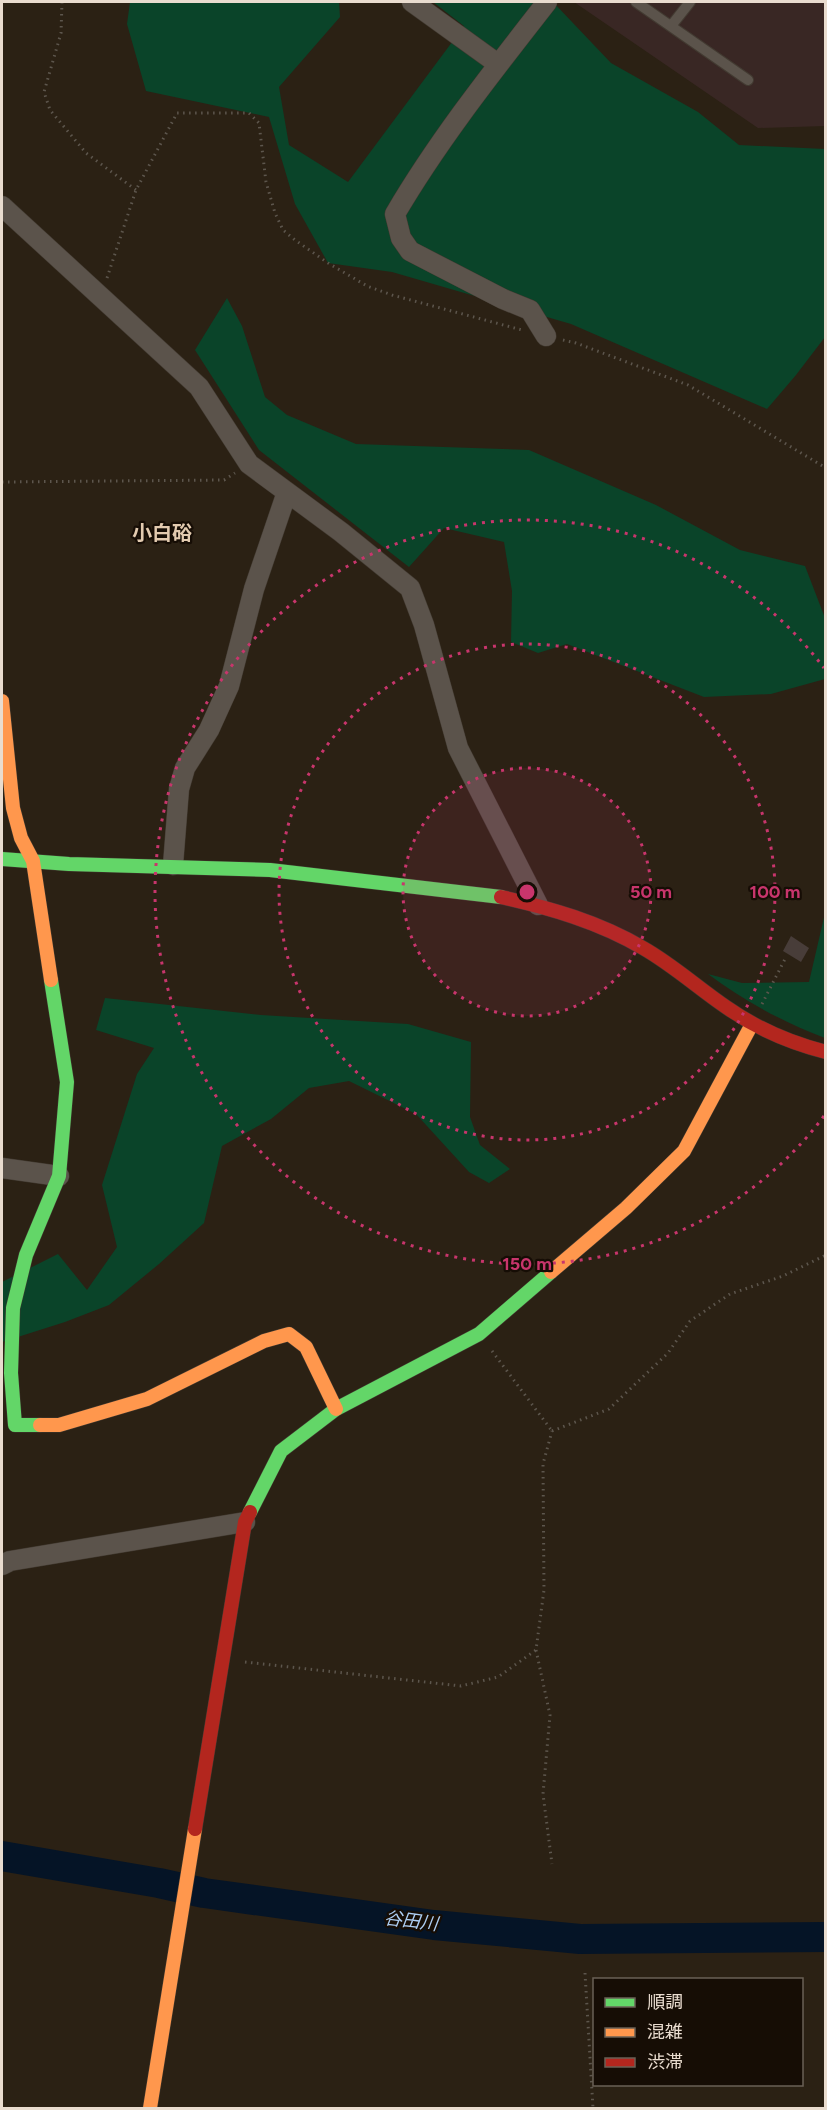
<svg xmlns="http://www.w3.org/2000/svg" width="827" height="2110" viewBox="0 0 827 2110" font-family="Figtree,'Noto Sans JP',sans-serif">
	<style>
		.education { fill: #392724 }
		.green { fill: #0a4429 }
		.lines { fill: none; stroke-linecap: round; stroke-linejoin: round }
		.river { stroke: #051426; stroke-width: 30 }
		.building { fill: #483d39 }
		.lane-casing { stroke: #423a31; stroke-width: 12 }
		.street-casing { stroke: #423a31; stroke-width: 21 }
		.fast-casing { stroke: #423a31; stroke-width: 15 }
		.slow-casing { stroke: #423a31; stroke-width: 15 }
		.jam-casing { stroke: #423a31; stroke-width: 15 }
		.path { stroke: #5d564d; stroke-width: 3; stroke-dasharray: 1.5 4.5; stroke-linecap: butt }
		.lane { stroke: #5b534b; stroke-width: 10 }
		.street { stroke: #5b534b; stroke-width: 20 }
		.fast { stroke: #63d668; stroke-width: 14 }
		.slow { stroke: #ff974d; stroke-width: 14 }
		.jam { stroke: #b3261e; stroke-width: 14 }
		.ring { fill: none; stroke: #c8356c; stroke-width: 3; stroke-dasharray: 3 6 }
		.labels { text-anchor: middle; stroke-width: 4.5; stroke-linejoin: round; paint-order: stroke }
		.water-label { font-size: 18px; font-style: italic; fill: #adcef3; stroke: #160d05 }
		.quarter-label { font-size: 20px; font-weight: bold; fill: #e2caaf; stroke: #160d05 }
		.centre { fill: #c8356c; stroke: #160d05; stroke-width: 3 }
		.ring-label { font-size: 18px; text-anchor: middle; font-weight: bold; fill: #c8356c; stroke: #160d05; stroke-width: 4.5; stroke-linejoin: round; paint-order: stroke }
	</style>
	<rect width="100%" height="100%" fill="#2b2114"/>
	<!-- education -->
	<path class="education" d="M574,2h251v124l-67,2z"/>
	<!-- green -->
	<path class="green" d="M130,2h209l1,15 -61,70 10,58 59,37 116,-156 -31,-24h120l58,61 87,49 41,33 86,4v188l-29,38 -29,34 -196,-85 -179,-52 -64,-9 -33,-59 -26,-87 -123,-26 -19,-67z
		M227,298l15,28 23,71 22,18 69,29 173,6 127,55 84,45 65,16 20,52v61l-54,15 -67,3 -137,-53 -29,9 -27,-11 1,-51 -8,-49 -60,-14 -35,39 -150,-117 -64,-100z
		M825,913v125c-42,-16 -81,-37 -117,-64l34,9 67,-1z
		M105,998l156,17 147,9 63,18 -1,75 10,28 30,24 -21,14 -20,-11 -53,-58 -67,-33 -40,7 -38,31 -49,27 -18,77 -45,41 -50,41 -44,17 -63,20v-60l56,-28 29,36 30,-43 -15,-62 35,-111 17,-26 -58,-18z"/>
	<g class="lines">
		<!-- river -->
		<path class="river" d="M2,1856l157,27 45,10 230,32 146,14 246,-2"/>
	</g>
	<!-- building -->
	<path class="building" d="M791,936l18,12 -8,14 -18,-11z"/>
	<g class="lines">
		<!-- lane casing -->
		<g class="lane-casing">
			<path id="lane" d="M636,2l112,78
				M671,26l19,-24"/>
		</g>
		<!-- street casing -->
		<g class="street-casing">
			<path id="street" d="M412,2l86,62
				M2,206l197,181 50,77 92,68 69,56 14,37 34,123 80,157
				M546,336l-16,-26 -27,-11 -93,-48 -9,-13 -6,-24c44,-75 99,-144 152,-212
				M173,865l6,-76 6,-21 24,-38 20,-44 25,-97 33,-97
				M2,1168l57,8
				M2,1565l8,-4 235,-39"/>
		</g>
		<!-- fast casing -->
		<g class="fast-casing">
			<path id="fast" d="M2,859l67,5 201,6 231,27
				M40,1425h-25l-4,-52 2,-65 13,-53 33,-79 8,-94 -16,-102
				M250,1512l31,-61 55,-42 143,-75 72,-62"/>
		</g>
		<!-- slow casing -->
		<g class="slow-casing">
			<path id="slow" d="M2,701l11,107 8,30 12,23 18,119
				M551,1272l75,-64 58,-57 68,-127
				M40,1425h19l88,-26 117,-58 25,-7 17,13 30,62
				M150,2108l45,-279"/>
		</g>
		<!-- jam casing -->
		<g class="jam-casing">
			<path id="jam" d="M501,897c49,11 98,25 142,51 30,17 55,40 83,59 30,21 64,36 100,45
				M195,1829l50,-307 5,-10"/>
		</g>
		<!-- path -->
		<path class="path" d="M62,2l-1,31 -17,59 6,18 36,43 50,37
			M107,278l29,-88 41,-77h72l10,10 7,59 9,31 8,17 12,10 33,23 39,23 25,9 130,35
			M563,340l13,3 112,42 138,83
			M2,482l222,-2 11,-7
			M762,1004l23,-45
			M492,1351l60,80
			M552,1431l57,-22 59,-56 22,-32 40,-27 53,-18 43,-21
			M536,1650l14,65 -7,79 9,70
			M245,1662l216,24 37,-9 38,-27 8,-60 -1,-126 9,-33
			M585,1973l8,135"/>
		<!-- lane -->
		<use href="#lane" class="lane"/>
		<!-- street -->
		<use href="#street" class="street"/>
		<!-- fast -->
		<use href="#fast" class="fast"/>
		<!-- slow -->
		<use href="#slow" class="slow"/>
		<!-- jam -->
		<use href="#jam" class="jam"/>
	</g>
	<!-- distance rings -->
	<circle cx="527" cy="892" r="124" fill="#c8356c" fill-opacity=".12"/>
	<g class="ring">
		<circle cx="527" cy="892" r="124"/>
		<circle cx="527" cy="892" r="248"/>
		<path d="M824 1116A372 372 0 1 1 824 668"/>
	</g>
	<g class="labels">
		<!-- water labels -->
		<g class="water-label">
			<text transform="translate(411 1921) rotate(7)" y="6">谷田川</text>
		</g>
		<!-- quarter labels -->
		<g class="quarter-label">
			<text x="162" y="540">小白硲</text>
		</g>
	</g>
	<circle cx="527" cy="892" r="9" class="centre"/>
	<g class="ring-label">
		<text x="651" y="898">50 m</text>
		<text x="775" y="898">100 m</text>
		<text x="527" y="1270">150 m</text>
	</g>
	<!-- border -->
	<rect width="827" height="2110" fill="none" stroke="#e9dccf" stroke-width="6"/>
	<!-- legend -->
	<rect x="593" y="1978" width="210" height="108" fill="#160d05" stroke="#6a6056" stroke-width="1.5"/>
	<rect x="605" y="1998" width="30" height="9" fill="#63d668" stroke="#6a6056" stroke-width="1.5"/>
	<text x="647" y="2008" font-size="18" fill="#e9dccf">順調</text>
	<rect x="605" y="2028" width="30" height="9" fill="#ff974d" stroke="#6a6056" stroke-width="1.5"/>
	<text x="647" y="2038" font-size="18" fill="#e9dccf">混雑</text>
	<rect x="605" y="2058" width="30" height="9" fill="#b3261e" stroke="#6a6056" stroke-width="1.5"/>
	<text x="647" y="2068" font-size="18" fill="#e9dccf">渋滞</text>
</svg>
